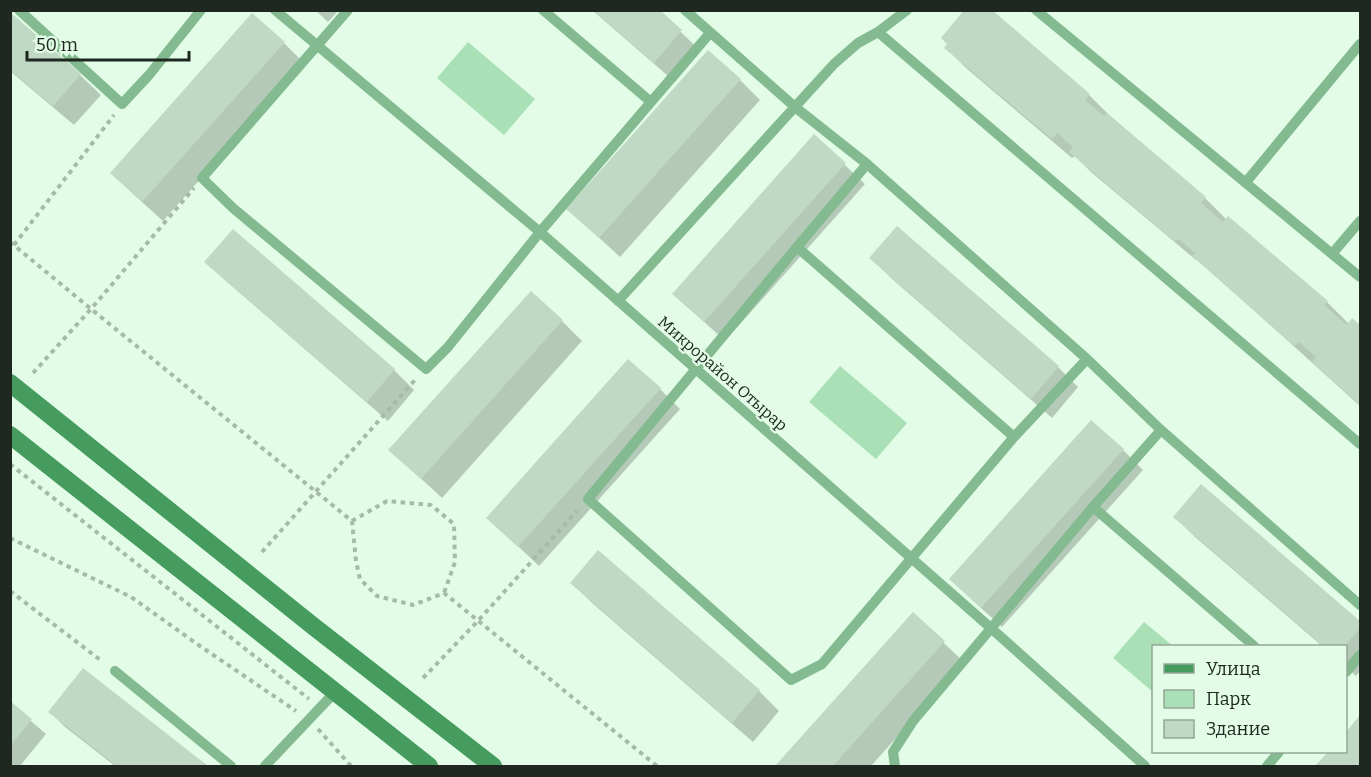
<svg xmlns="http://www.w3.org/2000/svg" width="1371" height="777" viewBox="0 0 1371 777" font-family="Bitter,serif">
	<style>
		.green { fill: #aae0b6 }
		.shadow { fill: #0003 }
		.building { fill: #c0d9c4 }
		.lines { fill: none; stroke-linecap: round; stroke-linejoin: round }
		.path { stroke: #a5baa9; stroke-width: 4; stroke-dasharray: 4.5 4.5; stroke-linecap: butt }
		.lane { stroke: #84ba90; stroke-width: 10 }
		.secondary { stroke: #459c5e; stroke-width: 18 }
		.labels { text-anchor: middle; stroke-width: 4.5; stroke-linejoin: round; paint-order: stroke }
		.street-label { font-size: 16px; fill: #1e2820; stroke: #e2fce7 }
	</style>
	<rect width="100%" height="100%" fill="#e2fce7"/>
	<!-- green -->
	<path class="green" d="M468,42l67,57 -31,36 -67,-57z
		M840,366l67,57 -31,36 -67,-57z
		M1144,622l29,24h-19l-1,46 -40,-34z"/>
	<!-- shadow -->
	<path class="shadow" d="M315,10h24l-11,12z
		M592,10h65l44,41 -26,31z
		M10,14l70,61 21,20 -27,30 -64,-54z
		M284,43l20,20 -141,158 -31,-28z
		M946,48l143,47 20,20 96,83 22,22 100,82 22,22 3,-4 8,7v79l-163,-147 -1,1 -105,-88 -16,-16 -3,2 -106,-90z
		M740,80l20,20 -140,157 -52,-48z
		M814,136l51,48 -140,157 -51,-47z
		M871,258l187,109 20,20 -26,31 -161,-140z
		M206,262l188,108 20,20 -26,31 -161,-139z
		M562,321l20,20 -140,157 -52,-48z
		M660,389l20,20 -141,157 -51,-48z
		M1123,450l20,20 -141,157 -31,-28z
		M1202,486l158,137v48l-4,5 -10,-9v-21h-24l-127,-109 -20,-20z
		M598,552l161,139 20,20 -26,31 -161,-139 -20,-20z
		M913,614l51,48 -93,104h-94z
		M83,670l123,96h-91l-50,-39 -15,-15z
		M10,703l36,31 -26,32h-10z
		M1360,717v49h-43l13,-14h16v-18z"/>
	<!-- building -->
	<path class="building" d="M593,10h67l22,20 -28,33z
		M964,10h28l98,84 -5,6 19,16 3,-3 99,84 -5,6 22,19 5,-6 100,85 -4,4 23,20 5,-7 8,7v80l-48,-43 4,-5 -17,-15 -5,4 -102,-90 3,-3 -16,-14 -5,2 -105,-89 4,-5 -16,-14 -5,6 -108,-91 3,-4 -6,-6z
		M10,12l71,62 -28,32 -43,-36z
		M252,13l33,29 -143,160 -32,-29z
		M708,50l33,29 -142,159 -33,-29z
		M814,134l32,29 -142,159 -32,-28z
		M897,226l162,140 -28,33 -162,-141z
		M233,229l162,140 -28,33 -163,-140z
		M531,291l32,29 -142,159 -33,-29z
		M628,359l33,29 -143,159 -32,-29z
		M1091,420l33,29 -143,159 -32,-29z
		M1201,484l159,137v7l-15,18h-22l-150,-129z
		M598,550l162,140 -28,33 -162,-140z
		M913,612l32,29 -112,125h-58z
		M83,668l125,98h-91l-69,-54z
		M10,701l22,18 -22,27z
		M1360,715v51h-45l13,-14h18v-20z"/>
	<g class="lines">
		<!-- path -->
		<path class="path" d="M10,242l81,67 261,212 4,40 4,18 17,17 36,9 31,-12 213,173
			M14,245l100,-130
			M33,373l58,-64 103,-121
			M10,464l299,235
			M352,521l35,-20 44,4 23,19 1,38 -11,31
			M10,538l121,59 69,49 96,65
			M262,552l153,-172
			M10,591l93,71
			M423,678l54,-56 100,-111
			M318,729l33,37"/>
		<!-- lane -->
		<path class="lane" d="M19,10l103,94 27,-29 52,-65
			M275,10l265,222 452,397 153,137
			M348,10l-146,168 31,30 193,161 22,-22 92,-115 111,-130 -108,-92
			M685,10l110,97 72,57 220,195 74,71 199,175
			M1036,10l324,267
			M878,32l482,412
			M651,102l59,-69
			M1246,182l114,-138
			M797,247l217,190 -192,227 -31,16 -203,-181z
			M797,247l70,-83
			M1332,254l28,-33
			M618,301l216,-237 24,-21 20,-11 29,-22
			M1014,437l73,-78
			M1093,507l68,-77
			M115,671l116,95
			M1346,672l14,-17
			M265,766l70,-74
			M895,766l-2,-14 20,-31 180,-214 161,139
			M1267,766l12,-14"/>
		<!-- secondary -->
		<path class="secondary" d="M10,383l303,243 180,140
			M10,435l419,331"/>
	</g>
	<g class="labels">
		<!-- street labels -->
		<g class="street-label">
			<text transform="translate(723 373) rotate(41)" y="6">Микрорайон Отырар</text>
		</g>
	</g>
	<!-- border -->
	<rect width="1371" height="777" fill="none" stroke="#1e2820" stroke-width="24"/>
	<!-- legend -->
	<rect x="1152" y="645" width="195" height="108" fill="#e2fce7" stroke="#94a797" stroke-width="1.5"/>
	<rect x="1164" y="664" width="30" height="9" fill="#459c5e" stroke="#94a797" stroke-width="1.5"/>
	<text x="1206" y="675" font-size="18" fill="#1e2820">Улица</text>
	<rect x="1164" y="690" width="30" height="18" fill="#aae0b6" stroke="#94a797" stroke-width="1.5"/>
	<text x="1206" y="705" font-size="18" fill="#1e2820">Парк</text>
	<rect x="1164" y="720" width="30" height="18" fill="#c0d9c4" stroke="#94a797" stroke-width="1.5"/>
	<text x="1206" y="735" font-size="18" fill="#1e2820">Здание</text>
	<!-- scale -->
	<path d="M27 51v9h162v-9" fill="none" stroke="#1e2820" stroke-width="3"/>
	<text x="36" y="51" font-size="18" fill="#1e2820" stroke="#e2fce7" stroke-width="4.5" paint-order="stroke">50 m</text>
</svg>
